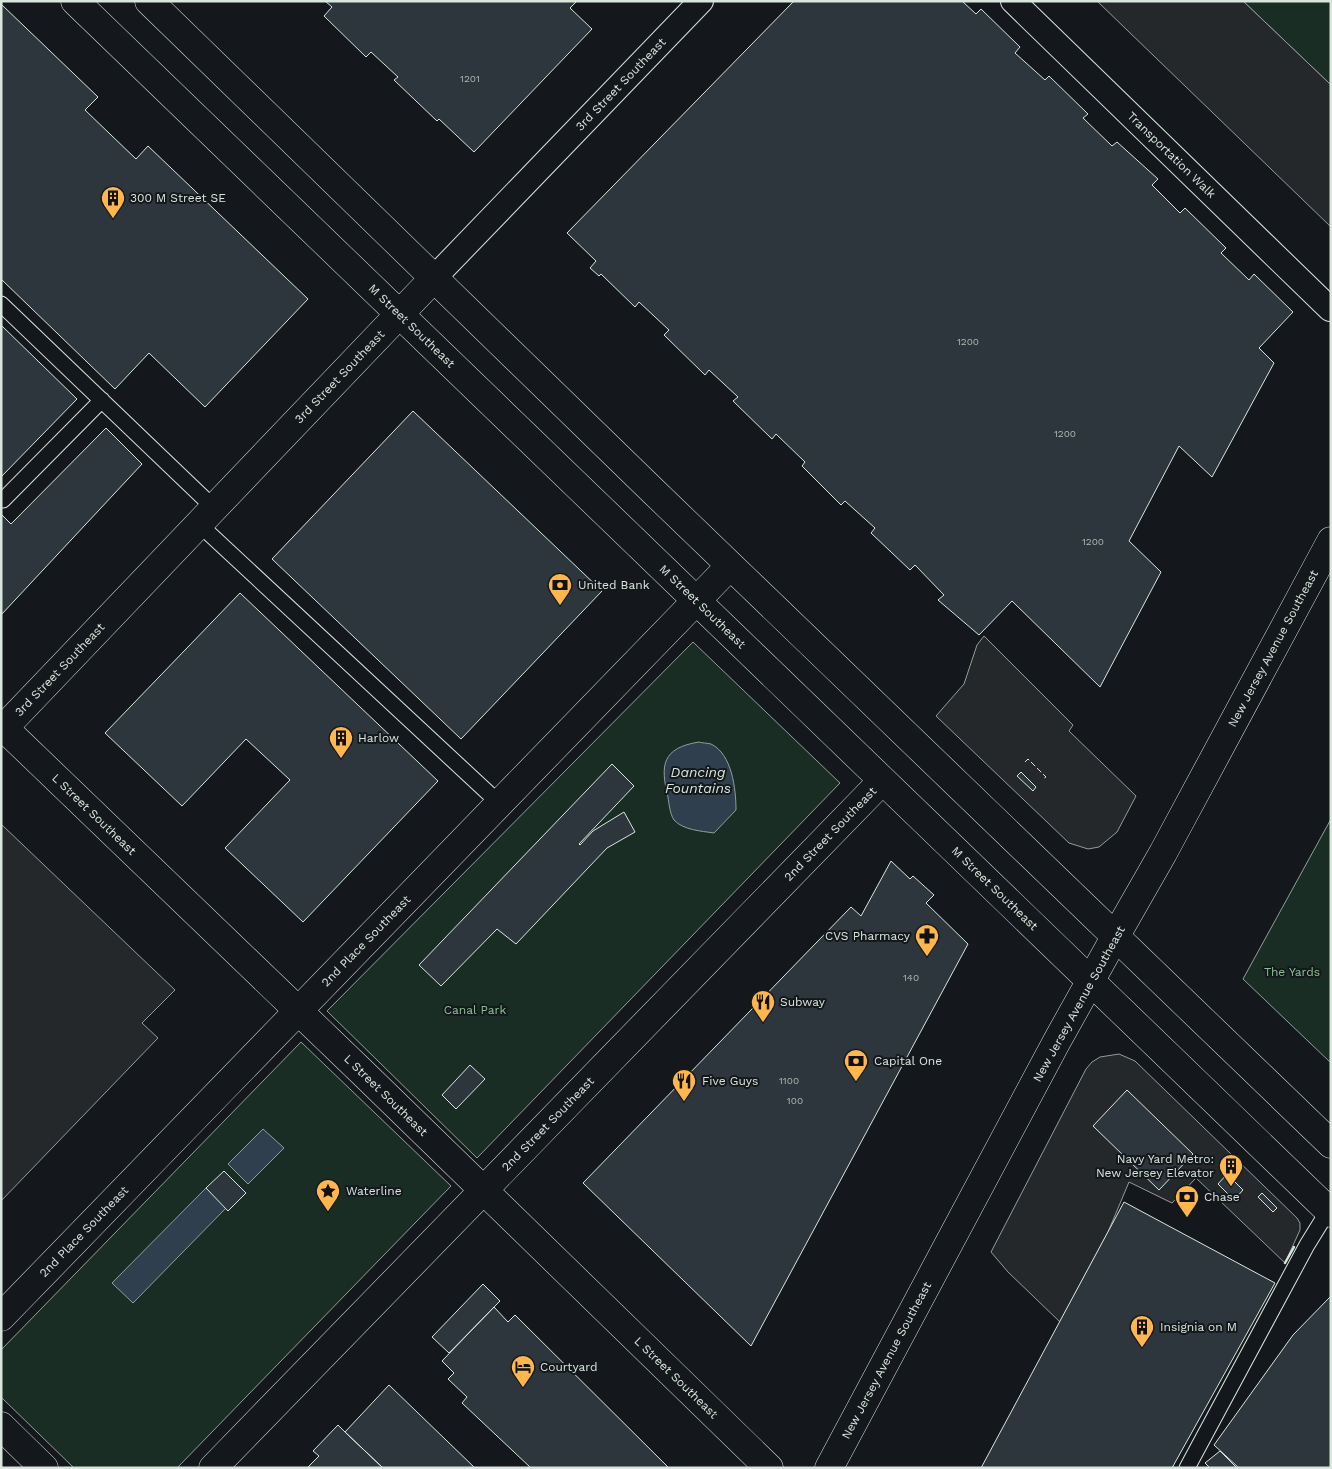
<svg xmlns="http://www.w3.org/2000/svg" width="1332" height="1469" viewBox="0 0 1332 1469" font-family="'Work Sans',sans-serif">
	<style>
		.green { fill: #1a2d24; stroke: #939e99 }
		.parking { fill: #24282b; stroke: #939e99 }
		.water { fill: #2f3f4d; stroke: #939e99 }
		.building { fill: #2c363c; stroke: #d8e6dc }
		.lines { fill: none; stroke-linecap: round; stroke-linejoin: round }
		.service-casing { stroke: #d8e6dc; stroke-width: 17 }
		.pedestrian-casing { stroke: #d8e6dc; stroke-width: 26 }
		.minor-casing { stroke: #d8e6dc; stroke-width: 29 }
		.tertiary-casing { stroke: #d8e6dc; stroke-width: 29 }
		.secondary-casing { stroke: #d8e6dc; stroke-width: 29 }
		.primary-casing { stroke: #d8e6dc; stroke-width: 29 }
		.service { stroke: #14181c; stroke-width: 15 }
		.pedestrian { stroke: #14181c; stroke-width: 24 }
		.minor { stroke: #14181c; stroke-width: 28 }
		.tertiary { stroke: #14181c; stroke-width: 28 }
		.secondary { stroke: #14181c; stroke-width: 28 }
		.primary { stroke: #14181c; stroke-width: 28 }
		.fence { stroke: #d8e6dc; stroke-width: 1; stroke-dasharray: 6 2.5; stroke-linecap: butt }
		.wall { stroke: #d8e6dc; stroke-width: 2.5 }
		.labels { text-anchor: middle; stroke-width: 4; stroke-linejoin: round; paint-order: stroke }
		.number-label { font-size: 10px; fill: #adbab4 }
		.street-label { font-size: 12px; fill: #d8e6dc; stroke: #14181c }
		.poi-label { font-size: 12px; fill: #d8e6dc; stroke: #14181c; text-anchor: start }
		.park-label { font-size: 12px; fill: #8ac095; stroke: #14181c }
		.water-label { font-size: 14px; font-style: italic; fill: #d8e6dc; stroke: #14181c }
	</style>
	<rect width="100%" height="100%" fill="#14181c"/>
	<!-- green -->
	<path class="green" d="M1243,1h88v84z
		M693,642l147,141 -363,375 -150,-147z
		M1331,819v244l-88,-84z
		M301,1042l150,144 -274,282h-103l-73,-71v-47z"/>
	<!-- parking -->
	<path class="parking" d="M1097,1h146l88,84v142z
		M984,636l89,89 -4,6 67,65 -19,36 -18,15 -11,2 -19,-6 -133,-127 28,-32 13,-39z
		M1,824l174,166 -33,33 16,15 -157,163z
		M1119,1054l16,7 162,157 3,5v7l-15,33 -89,-85 -24,25 -43,-21 -21,50 -48,90 -52,-50 -17,-20 95,-183 6,-7 8,-5z"/>
	<!-- water -->
	<path class="water" d="M699,742c3,1 8,1 12,2 21,10 25,45 25,66l-22,23c-13,-2 -31,-3 -40,-13 -4,-6 -5,-16 -6,-23 -8,-32 -6,-49 31,-55z
		M263,1129l21,19 -36,36 -20,-20z
		M206,1188l20,20 -93,95 -21,-20z"/>
	<!-- building -->
	<path class="building" d="M325,1h252l-7,7 22,21 -118,123 -35,-33 -2,2 -43,-41 4,-3 -27,-25 -5,5 -42,-41 8,-9z
		M794,1h168l14,13 5,-5 39,38 -5,6 30,27 4,-4 39,38 -5,4 29,28 5,-4 41,37 -6,6 28,28 5,-5 41,40 -5,5 28,27 5,-6 39,38 -34,36 15,15 -62,114 -33,-31 -50,95 32,31 -61,115 -88,-86 -33,34 -41,-35 6,-5 -29,-30 -5,5 -39,-37 4,-5 -30,-27 -4,4 -39,-39 3,-4 -29,-28 -4,5 -39,-38 5,-4 -29,-27 -4,5 -41,-40 5,-5 -30,-28 -4,5 -34,-33 -2,2 -9,-8 6,-7 -29,-28z
		M1,4l97,93 -13,13 51,49 12,-13 160,153 -103,108 -56,-54 -34,36 -114,-110z
		M1,325l76,74 -76,78z
		M413,411l189,180 -141,148 -189,-180z
		M106,428l36,36 -141,151v-101l10,10z
		M240,593l198,188 -135,141 -78,-74 65,-68 -44,-41 -64,67 -77,-73z
		M612,764l22,22 -55,58 1,1 13,-14 31,-19 11,20 -28,16 -91,96 -19,-15 -56,57 -22,-21z
		M1021,772l15,15 -3,4 -16,-15z
		M891,861l19,18 3,-3 21,19 -8,8 42,41 -217,402 -168,-163 268,-276 10,9z
		M470,1065l15,14 -29,30 -14,-14z
		M1127,1090l66,64 -34,36 -66,-64z
		M224,1171l22,22 -18,18 -22,-23z
		M1227,1174l16,16 -9,10 -16,-16z
		M1262,1193l15,15 -4,4 -15,-15z
		M1124,1202l151,81 -103,185h-191z
		M483,1284l17,17 -51,52 -17,-16z
		M1331,1296v172h-92l-25,-23 79,-110z
		M494,1307l14,15 7,-7 154,153h-138l-69,-65 5,-6 -19,-18 6,-6 -12,-12z
		M389,1385l86,83h-92l-38,-36z
		M338,1425l7,7 38,36h-76l12,-12 -6,-5z
		M1220,1451l17,17h-27l-5,-5z"/>
	<g class="lines">
		<!-- service casing -->
		<g class="service-casing">
			<path id="service" d="M1,304l213,204
				M3,500l99,-100
				M199,524l300,279
				M1187,1468l120,-223 21,-34"/>
		</g>
		<!-- pedestrian casing -->
		<g class="pedestrian-casing">
			<g id="pedestrian">
				<path id="s1" d="M1013,1l317,308"/>
				<path id="s2" d="M434,278l267,-277"/>
			</g>
		</g>
		<!-- minor casing -->
		<g class="minor-casing">
			<g id="minor">
				<path id="s3" d="M1,725l362,348 406,395"/>
				<path id="s4" d="M1115,937l48,-84 168,-312"/>
				<path id="s5" d="M1,1317l729,-751"/>
				<path d="M1,1426l43,42"/>
				<path id="s6" d="M213,1468l669,-687"/>
			</g>
		</g>
		<!-- tertiary casing -->
		<g class="tertiary-casing">
			<g id="tertiary">
				<path id="s7" d="M1,731l433,-453"/>
			</g>
		</g>
		<!-- secondary casing -->
		<g class="secondary-casing">
			<g id="secondary">
				<path id="s8" d="M829,1468l228,-427 58,-104"/>
			</g>
		</g>
		<!-- primary casing -->
		<g class="primary-casing">
			<g id="primary">
				<path id="s9" d="M75,1l1256,1212"/>
				<path d="M149,1l504,490 678,653"/>
			</g>
		</g>
		<!-- service -->
		<use href="#service" class="service"/>
		<!-- pedestrian -->
		<use href="#pedestrian" class="pedestrian"/>
		<!-- minor -->
		<use href="#minor" class="minor"/>
		<!-- tertiary -->
		<use href="#tertiary" class="tertiary"/>
		<!-- secondary -->
		<use href="#secondary" class="secondary"/>
		<!-- primary -->
		<use href="#primary" class="primary"/>
		<!-- fence -->
		<path class="fence" d="M1025,762l3,-3 18,18 -3,2"/>
		<!-- wall -->
		<path class="wall" d="M1285,1263l9,-16"/>
	</g>
	<!-- icons -->
	<defs>
		<g id="building-pin" transform="scale(1.25)"><path d="M0 17L-7.5 6A9.5 9.5 0 1 1 7.5 6Z" fill="#ffb74d" stroke="#14181c"/><path d="M-4-6H4V6H1V3H-1V6H-4ZM-2.5-4.3h1.7v1.8h-1.7ZM.8-4.3h1.7v1.8H.8ZM-2.5-1h1.7V.8h-1.7ZM.8-1h1.7V.8H.8Z" fill="#111"/></g>
		<g id="bank-pin" transform="scale(1.25)"><path d="M0 17L-7.5 6A9.5 9.5 0 1 1 7.5 6Z" fill="#ffb74d" stroke="#14181c"/><path d="M-6-4H6V4H-6ZM0-2.3a2.3 2.3 0 1 0 0 4.6a2.3 2.3 0 1 0 0-4.6Z" fill="#111"/></g>
		<g id="pharmacy-pin" transform="scale(1.25)"><path d="M0 17L-7.5 6A9.5 9.5 0 1 1 7.5 6Z" fill="#ffb74d" stroke="#14181c"/><path d="M-2-6h4v4h4v4h-4v4h-4v-4h-4v-4h4Z" fill="#111"/></g>
		<g id="restaurant-pin" transform="scale(1.25)"><path d="M0 17L-7.5 6A9.5 9.5 0 1 1 7.5 6Z" fill="#ffb74d" stroke="#14181c"/><path d="M-5-6h1v4h1v-4h1v4h1v-4h1v5L-1.5 .5V6h-2V.5L-5-1ZM5-6V6H3V1.5H1.5Q1.5-4 5-6Z" fill="#111"/></g>
		<g id="sight-pin" transform="scale(1.25)"><path d="M0 17L-7.5 6A9.5 9.5 0 1 1 7.5 6Z" fill="#ffb74d" stroke="#14181c"/><path d="M0-6L1.8-2.2L6-1.7L2.9 1.2L3.7 5.4L0 3.3L-3.7 5.4L-2.9 1.2L-6-1.7L-1.8-2.2Z" fill="#111"/></g>
		<g id="hotel-pin" transform="scale(1.25)"><path d="M0 17L-7.5 6A9.5 9.5 0 1 1 7.5 6Z" fill="#ffb74d" stroke="#14181c"/><path d="M-6-4.5h1.5V1H6V5H4.5V3h-9V5H-6ZM-4 0a1.8 1.8 0 1 1 3.6 0ZM.5 0V-2.5h3Q6-2.5 6 0Z" fill="#111"/></g>
	</defs>
	<g fill-rule="evenodd">
		<use href="#building-pin" x="113" y="198"/>
		<use href="#bank-pin" x="560" y="585"/>
		<use href="#building-pin" x="341" y="738"/>
		<use href="#pharmacy-pin" x="927" y="936"/>
		<use href="#restaurant-pin" x="763" y="1002"/>
		<use href="#bank-pin" x="856" y="1061"/>
		<use href="#restaurant-pin" x="684" y="1081"/>
		<use href="#building-pin" x="1231" y="1166"/>
		<use href="#sight-pin" x="328" y="1191"/>
		<use href="#bank-pin" x="1187" y="1197"/>
		<use href="#building-pin" x="1142" y="1327"/>
		<use href="#hotel-pin" x="523" y="1367"/>
	</g>
	<g class="labels">
		<!-- number labels -->
		<g class="number-label">
			<text x="470" y="82">1201</text>
			<text x="968" y="345">1200</text>
			<text x="1065" y="437">1200</text>
			<text x="1093" y="545">1200</text>
			<text x="911" y="981">140</text>
			<text x="789" y="1084">1100</text>
			<text x="795" y="1104">100</text>
		</g>
		<!-- street labels -->
		<g class="street-label">
			<text dy="4" stroke="none"><textPath href="#s2" startOffset="269">3rd Street Southeast</textPath></text>
			<text dy="4" stroke="none"><textPath href="#s1" startOffset="221">Transportation Walk</textPath></text>
			<text dy="4" stroke="none"><textPath href="#s9" startOffset="468">M Street Southeast</textPath></text>
			<text dy="4" stroke="none"><textPath href="#s7" startOffset="490">3rd Street Southeast</textPath></text>
			<text dy="4" stroke="none"><textPath href="#s9" startOffset="872">M Street Southeast</textPath></text>
			<text dy="4" stroke="none"><textPath href="#s4" startOffset="329">New Jersey Avenue Southeast</textPath></text>
			<text dy="4" stroke="none"><textPath href="#s7" startOffset="85">3rd Street Southeast</textPath></text>
			<text dy="4" stroke="none"><textPath href="#s3" startOffset="129">L Street Southeast</textPath></text>
			<text dy="4" stroke="none"><textPath href="#s6" startOffset="885">2nd Street Southeast</textPath></text>
			<text dy="4" stroke="none"><textPath href="#s9" startOffset="1278">M Street Southeast</textPath></text>
			<text dy="4" stroke="none"><textPath href="#s5" startOffset="524">2nd Place Southeast</textPath></text>
			<text transform="translate(1079 1004) rotate(-61)" y="4">New Jersey Avenue Southeast</text>
			<text dy="4" stroke="none"><textPath href="#s3" startOffset="534">L Street Southeast</textPath></text>
			<text dy="4" stroke="none"><textPath href="#s6" startOffset="480">2nd Street Southeast</textPath></text>
			<text dy="4" stroke="none"><textPath href="#s5" startOffset="119">2nd Place Southeast</textPath></text>
			<text dy="4" stroke="none"><textPath href="#s8" startOffset="122">New Jersey Avenue Southeast</textPath></text>
			<text dy="4" stroke="none"><textPath href="#s3" startOffset="939">L Street Southeast</textPath></text>
		</g>
		<!-- poi labels -->
		<g class="poi-label">
			<text x="130" y="202">300 M Street SE</text>
			<text x="578" y="589">United Bank</text>
			<text x="358" y="742">Harlow</text>
			<text x="910" y="940" text-anchor="end">CVS Pharmacy</text>
			<text x="780" y="1006">Subway</text>
			<text x="874" y="1065">Capital One</text>
			<text x="702" y="1085">Five Guys</text>
			<text x="1214" y="1163" text-anchor="end">Navy Yard Metro:<tspan x="1214" dy="14">New Jersey Elevator</tspan></text>
			<text x="346" y="1195">Waterline</text>
			<text x="1204" y="1201">Chase</text>
			<text x="1160" y="1331">Insignia on M</text>
			<text x="540" y="1371">Courtyard</text>
		</g>
		<!-- park labels -->
		<g class="park-label">
			<text x="1292" y="976">The Yards</text>
			<text x="475" y="1014">Canal Park</text>
		</g>
		<!-- water labels -->
		<g class="water-label">
			<text x="698" y="777">Dancing<tspan x="698" dy="16">Fountains</tspan></text>
		</g>
	</g>
	<!-- border -->
	<rect width="1332" height="1469" fill="none" stroke="#d8e6dc" stroke-width="5"/>
</svg>
